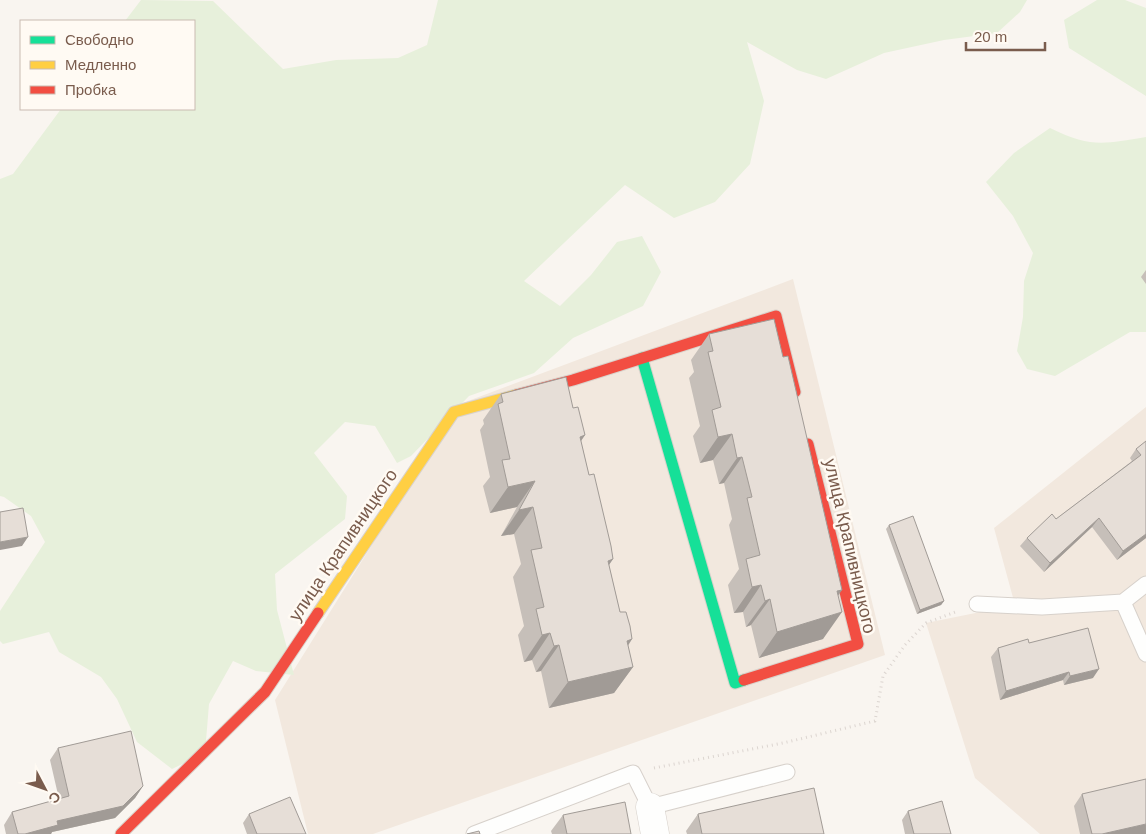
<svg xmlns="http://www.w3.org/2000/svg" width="1146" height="834" viewBox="0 0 1146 834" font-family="Arial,sans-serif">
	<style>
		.residential { fill: #f2e8de }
		.green { fill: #e7f0db }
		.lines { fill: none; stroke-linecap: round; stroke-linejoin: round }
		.lane-casing { stroke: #d7d1cb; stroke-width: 17 }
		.street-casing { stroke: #d7d1cb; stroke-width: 29 }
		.fast-casing { stroke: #d9d2cb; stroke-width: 13 }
		.slow-casing { stroke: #d9d2cb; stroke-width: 13 }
		.jam-casing { stroke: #d9d2cb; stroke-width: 13 }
		.path { stroke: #dcd5d0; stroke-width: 3; stroke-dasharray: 1 4; stroke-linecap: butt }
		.lane { stroke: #fefefd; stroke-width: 15 }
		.street { stroke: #fefefd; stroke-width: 28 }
		.fast { stroke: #16e098; stroke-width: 11 }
		.slow { stroke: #ffcf43; stroke-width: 11 }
		.jam { stroke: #f24e42; stroke-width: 11 }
		.wall { fill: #c6bfb9 }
		.shaded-wall { fill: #a19b96 }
		.building { fill: #e6ded7; stroke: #a19b96 }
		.labels { text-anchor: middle; stroke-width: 5; stroke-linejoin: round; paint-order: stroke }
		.street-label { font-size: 18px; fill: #7a5c4d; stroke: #fffaf3 }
	</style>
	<rect width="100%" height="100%" fill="#f9f5f0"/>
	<!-- residential -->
	<path class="residential" d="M793,279l92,376 -512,179h-65l-33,-134 185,-296z
		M1146,407v427h-106l-65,-56 -49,-155 89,-18 -21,-77z"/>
	<!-- green -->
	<path class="green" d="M141,0l72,1 70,68 53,-9 62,-2 29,-13 11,-45h589l-7,12 -23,21 -53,7 -60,13 -58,26 -29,-9 -50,-28 17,59 -14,63 -35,38 -41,16 -49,-33 -101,96 36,25 31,-31 26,-33 25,-6 19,36 -18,34 -70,32 -39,35 -65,23 -58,60 -14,7 -22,-37 -30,-4 -31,31 33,43 -2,23 -70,55 2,36 17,65 -38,-4 -23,-10 -24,43 -4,49 -33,16 -35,-27 -20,-43 -16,-22 -42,-25 -10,-20 -46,12 -3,-3v-30l45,-69 -14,-26 -27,-19 -4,-1v-317l13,-5 48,-65h133v-88h-69z
		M1097,0h28l21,8v88l-77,-48 -5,-28z
		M1050,128c41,20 53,16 96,9v195h-16l-75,44 -28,-7 -10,-18 6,-34 1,-36 9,-28 -20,-37 -27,-34 28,-29z"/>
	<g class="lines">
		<!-- lane casing -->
		<g class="lane-casing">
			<path id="lane" d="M1123,602l23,52
				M977,604l65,3 81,-5 23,-18
				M474,834l159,-61 17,34 137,-35"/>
		</g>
		<!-- street casing -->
		<g class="street-casing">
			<path id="street" d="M650,807l5,27"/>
		</g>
		<!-- fast casing -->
		<g class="fast-casing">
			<path id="fast" d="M642,358l93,325 9,-3"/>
		</g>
		<!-- slow casing -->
		<g class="slow-casing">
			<path id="slow" d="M318,613l136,-201 62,-17"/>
		</g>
		<!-- jam casing -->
		<g class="jam-casing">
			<path id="jam" d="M516,395l57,-15 203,-64 19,76
				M744,680l114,-36 -50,-200
				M121,834l144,-142 53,-79"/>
		</g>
		<!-- path -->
		<path class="path" d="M654,768l129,-25 92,-22 8,-45 22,-31 21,-22 32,-12"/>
		<!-- lane -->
		<use href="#lane" class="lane"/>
		<!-- street -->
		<use href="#street" class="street"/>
		<!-- fast -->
		<use href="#fast" class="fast"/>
		<!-- slow -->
		<use href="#slow" class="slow"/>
		<!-- jam -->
		<use href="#jam" class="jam"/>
	</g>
	<!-- wall -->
	<path class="wall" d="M1146,270v14l-5,-7z
		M709,334l129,261 -15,44 -64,19 -8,-33 -5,2 -3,-15 -9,1 -6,-28 11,-16 -10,-44 3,-6 -8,-36 -5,1 -6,-24 -13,3 -7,-27 7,-10 -11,-48 5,-6 -3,-12z
		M501,394l72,14 12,27 -4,6 8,34 24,84 -4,6 11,47 12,27 -4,7 5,21 -19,26 -65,15 -8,-37 -5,1 -4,-12 -8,2 -6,-27 6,-9 -11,-49 8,-13 -7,-30 -13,2 16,-29 -27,6 -7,-27 7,-9 -10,-47 4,-6 -1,-4z
		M1146,441v97l-29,22 -25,-33 -48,45 -24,-26 7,-8 29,-19 76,-58 -2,-3 6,-9z
		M889,525l55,76 -3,4 -24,9 -31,-85z
		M1029,643l64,35 -29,7 -1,-5 -63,20 -9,-43 7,-9z
		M58,748l85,38 -8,12 -20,20 -63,14 -1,2h-45l-2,-9 8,-13 47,-13 -9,-39z
		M1082,794l64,40h-66l-6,-28z
		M908,811l43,23h-46l-3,-14z
		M249,814l57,20h-59l-4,-11z
		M698,814l126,20h-137l-1,-3z
		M563,815l68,19h-79l-1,-3z"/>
	<!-- shaded-wall -->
	<path class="shaded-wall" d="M732,434l-19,26 -13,3 18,-26z
		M585,435l-18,26 13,-24z
		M742,457l-18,26 -5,1 18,-26z
		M535,481l-18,26 -27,6 18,-26z
		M533,507l-19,27 -13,2 18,-26z
		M1099,518l-7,9 -48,45 6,-9z
		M1146,534v4l-29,22 6,-9z
		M28,537l-6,9 -22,4v-8z
		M613,559l-18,26 13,-24z
		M761,585l-18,27 -9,1 18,-26z
		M842,590l-18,26 13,-25z
		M770,599l-19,26 -5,2 19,-26z
		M944,601l-3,4 -24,9 3,-4z
		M842,612l-19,27 -64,19 18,-26z
		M550,633l-18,27 -8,2 18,-27z
		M632,639l-18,27 13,-25z
		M559,645l-18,26 -5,1 18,-26z
		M633,667l-19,26 -65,15 19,-26z
		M1099,669l-6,9 -29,7 6,-9z
		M1069,672l-6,8 -63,20 6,-9z
		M143,786l-8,12 -20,20 -63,14 -1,2h-26z
		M1146,824v10h-44z"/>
	<!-- building -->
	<path class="building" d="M774,319l9,38 5,-1 54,234 -5,1 5,21 -65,20 -7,-33 -5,2 -4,-16 -9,2 -6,-28 14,-4 -13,-57 5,-1 -10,-40 -5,1 -5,-24 -14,3 -6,-27 9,-3 -13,-55 5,-1 -4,-17z
		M566,377l7,31 5,-1 7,28 -5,2 9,38 5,-1 17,72 2,13 -5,2 12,51h6l4,14 2,13 -5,2 6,26 -65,15 -9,-37 -5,1 -4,-13 -8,2 -6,-26 8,-2 -13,-57 11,-2 -9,-41 -14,3 16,-29 -27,6 -6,-27 8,-1 -12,-55 5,-2 -2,-8z
		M1146,441v93l-23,17 -24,-33 -49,45 -23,-25 25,-24 4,5 85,-64 -5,-6z
		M23,508l5,29 -28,5v-30z
		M913,516l31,85 -24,9 -31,-85z
		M1088,628l11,41 -29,7 -1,-4 -63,19 -8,-43 30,-9 1,4z
		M131,731l12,55 -20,20 -66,15 1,4 -33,9h-7l-6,-22 57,-16 -11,-48z
		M1146,779v45l-44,10h-10l-10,-40z
		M814,788l10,46h-122l-4,-20z
		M290,797l16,37h-49l-8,-20z
		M942,801l9,33h-37l-6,-23z
		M625,802l6,32h-64l-4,-19z
		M479,831l1,3h-13z"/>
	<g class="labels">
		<!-- street labels -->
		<g class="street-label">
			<text transform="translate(343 545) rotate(-56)" y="6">улица Крапивницкого</text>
			<text transform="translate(850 546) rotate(77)" y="6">улица Крапивницкого</text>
		</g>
	</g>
	<!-- legend -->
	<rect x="20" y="20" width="175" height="90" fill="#fffaf3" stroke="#cabbb1"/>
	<rect x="30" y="36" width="25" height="8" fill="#16e098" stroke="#cabbb1"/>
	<text x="65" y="45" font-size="15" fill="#7a5c4d">Свободно</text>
	<rect x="30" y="61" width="25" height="8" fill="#ffcf43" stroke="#cabbb1"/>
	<text x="65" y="70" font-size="15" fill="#7a5c4d">Медленно</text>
	<rect x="30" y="86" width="25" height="8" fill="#f24e42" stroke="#cabbb1"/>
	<text x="65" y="95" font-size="15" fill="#7a5c4d">Пробка</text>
	<!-- north arrow -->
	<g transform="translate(45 789) rotate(131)" stroke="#fffaf3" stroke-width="4" paint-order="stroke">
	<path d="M0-4L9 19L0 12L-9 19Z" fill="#7a5c4d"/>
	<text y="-8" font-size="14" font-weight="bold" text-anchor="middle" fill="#7a5c4d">С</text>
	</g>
	<!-- scale -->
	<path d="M966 42v8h79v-8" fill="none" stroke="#7a5c4d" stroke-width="2.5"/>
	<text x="974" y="42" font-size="15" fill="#7a5c4d" stroke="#fffaf3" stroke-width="4" paint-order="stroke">20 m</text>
</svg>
